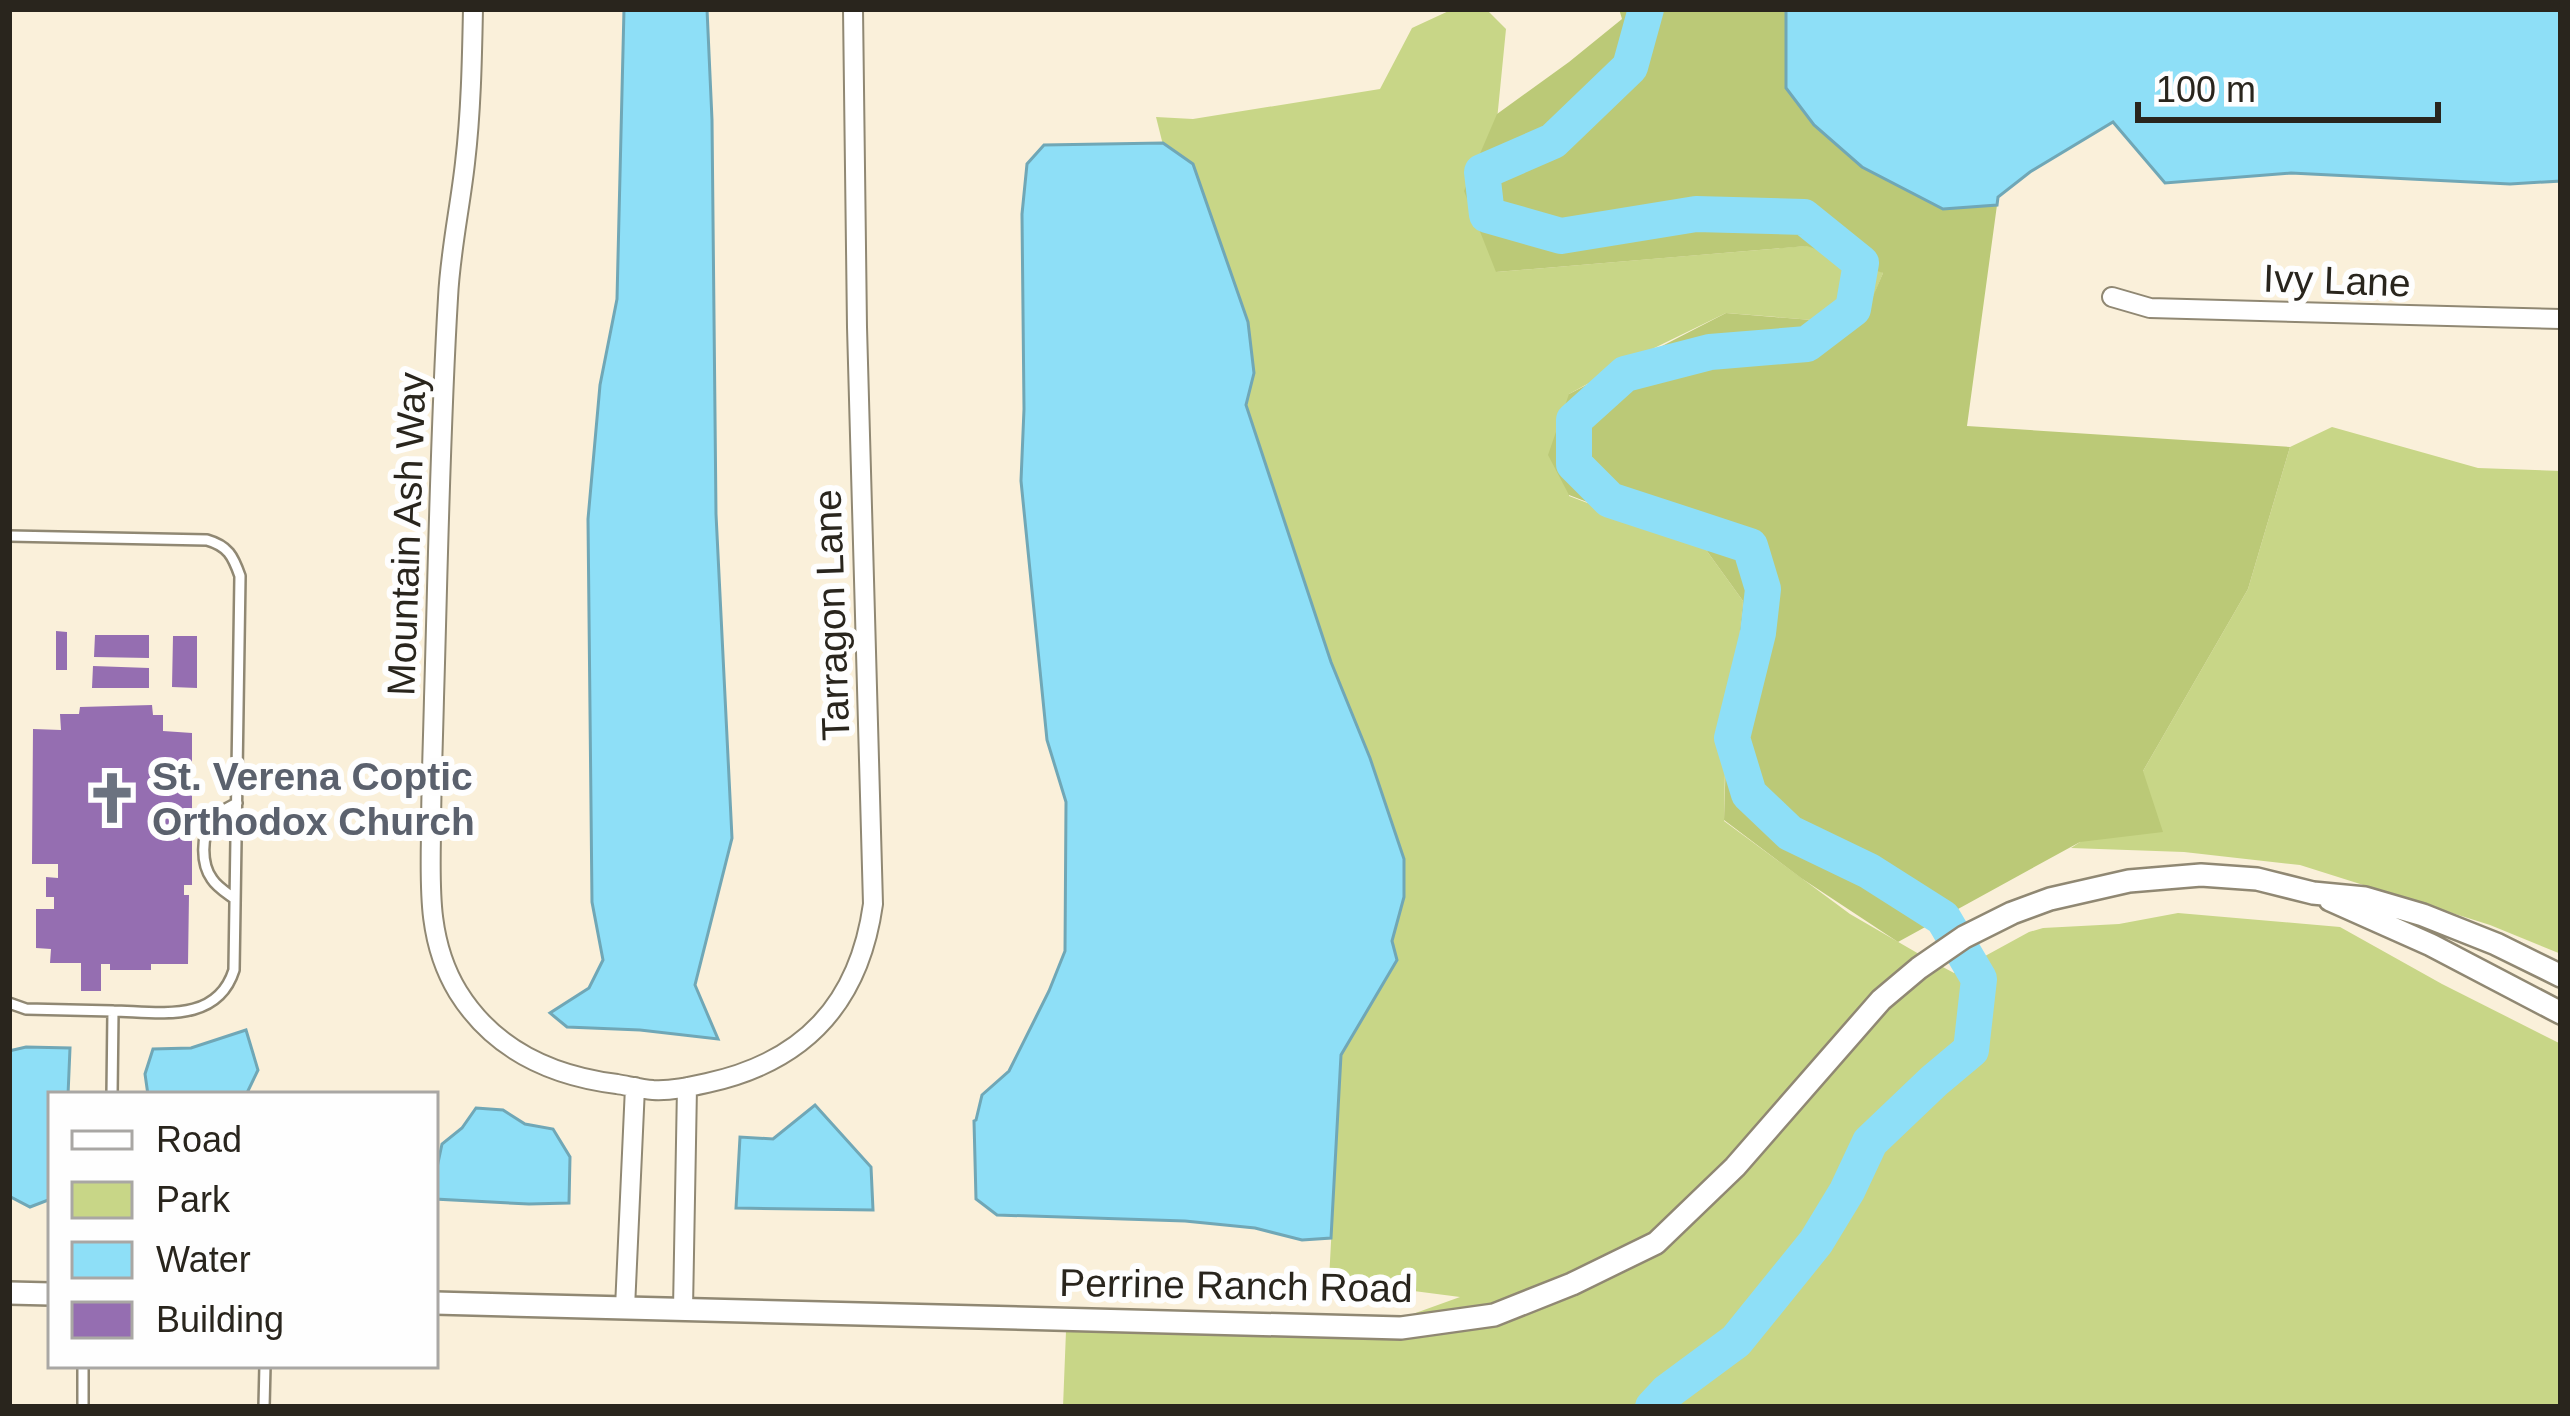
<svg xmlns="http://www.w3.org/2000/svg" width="2570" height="1416" viewBox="0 0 2570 1416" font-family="Arial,sans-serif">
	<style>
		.green { fill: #c8d687 }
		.forest { fill: #bbc977 }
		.water { fill: #8edff7; stroke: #70a7b6; stroke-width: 3 }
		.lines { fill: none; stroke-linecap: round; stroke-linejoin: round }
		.river { stroke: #8edff7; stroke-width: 36 }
		.building { fill: #956eb1 }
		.service-casing { stroke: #908873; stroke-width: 14 }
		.minor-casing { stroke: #908873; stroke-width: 22 }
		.tertiary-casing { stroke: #908873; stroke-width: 26 }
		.service { stroke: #fff; stroke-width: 9 }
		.minor { stroke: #fff; stroke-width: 18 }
		.tertiary { stroke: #fff; stroke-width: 21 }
		.labels { text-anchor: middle; stroke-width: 12; stroke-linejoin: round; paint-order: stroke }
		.street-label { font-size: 39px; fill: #29251d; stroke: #fefefe }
		.worship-label { font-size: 39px; font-weight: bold; fill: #5b616d; stroke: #fefefe; text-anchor: start }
	</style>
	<rect width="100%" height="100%" fill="#faf0da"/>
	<!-- green -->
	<path class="green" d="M1453,9h33l20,20 -9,91 -1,152 345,-29 42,30 -21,51 -136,-11 -84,41 -73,40v102l135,51 39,54 -18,169 -1,51 126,93 69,40 -46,38 -145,166 -78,75 -81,41 -77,29 -82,12 50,-18 -131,-17 12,-225 56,-95 -5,-19 12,-44 -18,-89 -16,-51 -39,-95 -85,-257 8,-32 -6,-51 -55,-157 -30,-20 -7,-28 37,2 187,-30 32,-61z
		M2332,427l146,41 83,3v483l-71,-29 -190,-60 -116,-13 -113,-4 9,-6 63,-71 105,-182 42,-142z
		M2178,913l162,14 102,57 119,60v363h-1498l3,-76 335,8 96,-13 80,-31 83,-41 83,-79 144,-166 54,-43 13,7 75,-41 14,-4 76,-4z"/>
	<!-- forest -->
	<path class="forest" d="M1619,9h167v79l156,121 55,-4 -30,221 323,21 -42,142 -105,182 20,61 -83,10 -182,100 -97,-64 -77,-58 2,-64 17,-155 -39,-54 -135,-52 -21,-40 21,-61 157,-81 135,11 22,-51 -76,-27 -311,26 -32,-81 33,-77 72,-52 53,-43z"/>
	<!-- water -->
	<path class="water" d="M624,9h83l5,111 4,394 16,324 -37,147 23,54 -78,-9 -73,-3 -17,-14 39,-25 14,-28 -11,-58 -4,-383 12,-134 17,-86z
		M1786,9h775v172l-51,3 -219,-11 -126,10 -52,-61 -83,50 -32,25 -1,8 -54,4 -81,-42 -48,-42 -28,-37z
		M1163,143l30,21 55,158 6,51 -8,32 85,257 39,96 34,101v38l-12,44 5,19 -56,95 -10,183 -29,2 -47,-12 -70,-7 -188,-6 -21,-16 -2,-78 2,-1 6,-25 27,-24 40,-80 16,-40 1,-149 -19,-62 -26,-259 3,-72 -2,-195 5,-50 17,-19z
		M246,1030l12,40 -12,25h-98l-3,-21 8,-25 38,-1z
		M26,1047l44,1 -2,47h-17v104l-21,8 -21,-11v-145z
		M815,1105l56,62 2,43 -137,-2 4,-71 33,2z
		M476,1108l27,2 22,14 28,5 17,28 -1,46 -40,1 -94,-5v-22l7,-33 20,-16z"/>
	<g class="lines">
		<!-- river -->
		<path class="river" d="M1646,9l-16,58 -77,74 -71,31 5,43 74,21 135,-22 108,3 57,46 -8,46 -46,35 -97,8 -85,22 -51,46v44l36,36 140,46 13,43 -5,44 -26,105 17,56 41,39 79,38 74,47 36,61 -8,71 -37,31 -64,61 -23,49 -31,51 -80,99 -69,51 -14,15"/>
	</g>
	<!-- building -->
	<path class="building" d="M56,631l11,1v38h-11z
		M95,635h54v23l-55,-1z
		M173,636h24v52l-25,-1z
		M93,666l56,2v20h-57z
		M152,705l1,10h10v16l29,2v152h-8v10h5l-1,69h-37v6h-41v-6h-9v27h-20v-28h-31l1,-14 -15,-1v-39h18v-12h-8v-20l12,1v-14h-26l1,-135 28,1 -1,-16h19l1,-7z"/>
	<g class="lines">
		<!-- service casing -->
		<g class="service-casing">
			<path id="service" d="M9,536l198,4c21,6 26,16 33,36l-6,394c-17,54 -75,42 -121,41
				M235,899c-8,-6 -18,-12 -23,-20 -11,-15 -11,-43 0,-58 6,-9 16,-13 25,-18
				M9,1003l17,6 87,2 -1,84
				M83,1407v-42
				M264,1407l1,-42"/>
		</g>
		<!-- minor casing -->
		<g class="minor-casing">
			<path id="minor" d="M473,9c-1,51 -2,103 -8,154 -5,45 -15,90 -17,135 -8,133 -10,267 -14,400 -1,45 -3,91 -3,136 -1,56 -3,109 27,158 36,58 94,84 159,92 12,2 24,5 36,6 18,1 36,-3 54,-7 97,-21 152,-79 166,-179l-16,-577 -4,-318
				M2112,297l38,11 411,11
				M625,1308l10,-221
				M683,1309l4,-222"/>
		</g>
		<!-- tertiary casing -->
		<g class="tertiary-casing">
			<path id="tertiary" d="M2330,900l101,45 130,68
				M9,1293l42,1
				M435,1303l966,25 93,-13 78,-31 84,-41 79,-76 146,-167 38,-32 45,-31 48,-24 38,-14 79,-18 72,-6 56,4 56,14 52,5 58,17 73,29 65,32"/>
		</g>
		<!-- service -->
		<use href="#service" class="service"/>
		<!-- minor -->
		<use href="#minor" class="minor"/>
		<!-- tertiary -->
		<use href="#tertiary" class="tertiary"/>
	</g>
	<!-- icons -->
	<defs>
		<g id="church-bare" transform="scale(4.14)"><path d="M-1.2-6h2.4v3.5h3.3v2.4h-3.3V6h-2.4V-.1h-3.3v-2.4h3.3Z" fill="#6b7280" stroke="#fefefe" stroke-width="2.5" paint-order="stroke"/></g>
	</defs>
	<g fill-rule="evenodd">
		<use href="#church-bare" x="112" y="798"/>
	</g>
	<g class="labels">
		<!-- street labels -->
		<g class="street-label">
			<text transform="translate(2337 280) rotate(2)" y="14">Ivy Lane</text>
			<text transform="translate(406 534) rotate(-88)" y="14">Mountain Ash Way</text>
			<text transform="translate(831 615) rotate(-92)" y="14">Tarragon Lane</text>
			<text transform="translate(1236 1285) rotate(1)" y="14">Perrine Ranch Road</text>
		</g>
		<!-- worship labels -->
		<g class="worship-label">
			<text x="152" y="790">St. Verena Coptic<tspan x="152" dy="45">Orthodox Church</tspan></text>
		</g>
	</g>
	<!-- border -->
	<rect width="2570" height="1416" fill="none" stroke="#29251d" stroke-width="24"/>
	<!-- legend -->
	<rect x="48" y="1092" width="390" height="276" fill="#fefefe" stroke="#a9a7a4" stroke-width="3"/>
	<rect x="72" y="1131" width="60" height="18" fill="#ffffff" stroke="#a9a7a4" stroke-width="3"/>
	<text x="156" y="1152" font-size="36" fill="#29251d">Road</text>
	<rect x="72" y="1182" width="60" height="36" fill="#c8d687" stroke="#a9a7a4" stroke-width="3"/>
	<text x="156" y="1212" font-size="36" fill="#29251d">Park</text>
	<rect x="72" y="1242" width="60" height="36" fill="#8edff7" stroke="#a9a7a4" stroke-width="3"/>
	<text x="156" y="1272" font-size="36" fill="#29251d">Water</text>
	<rect x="72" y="1302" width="60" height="36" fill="#956eb1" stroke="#a9a7a4" stroke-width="3"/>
	<text x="156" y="1332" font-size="36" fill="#29251d">Building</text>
	<!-- scale -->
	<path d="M2138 102v18h300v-18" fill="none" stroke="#29251d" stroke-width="6"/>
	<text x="2156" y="102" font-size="36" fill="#29251d" stroke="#fefefe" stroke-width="9" paint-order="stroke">100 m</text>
</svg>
